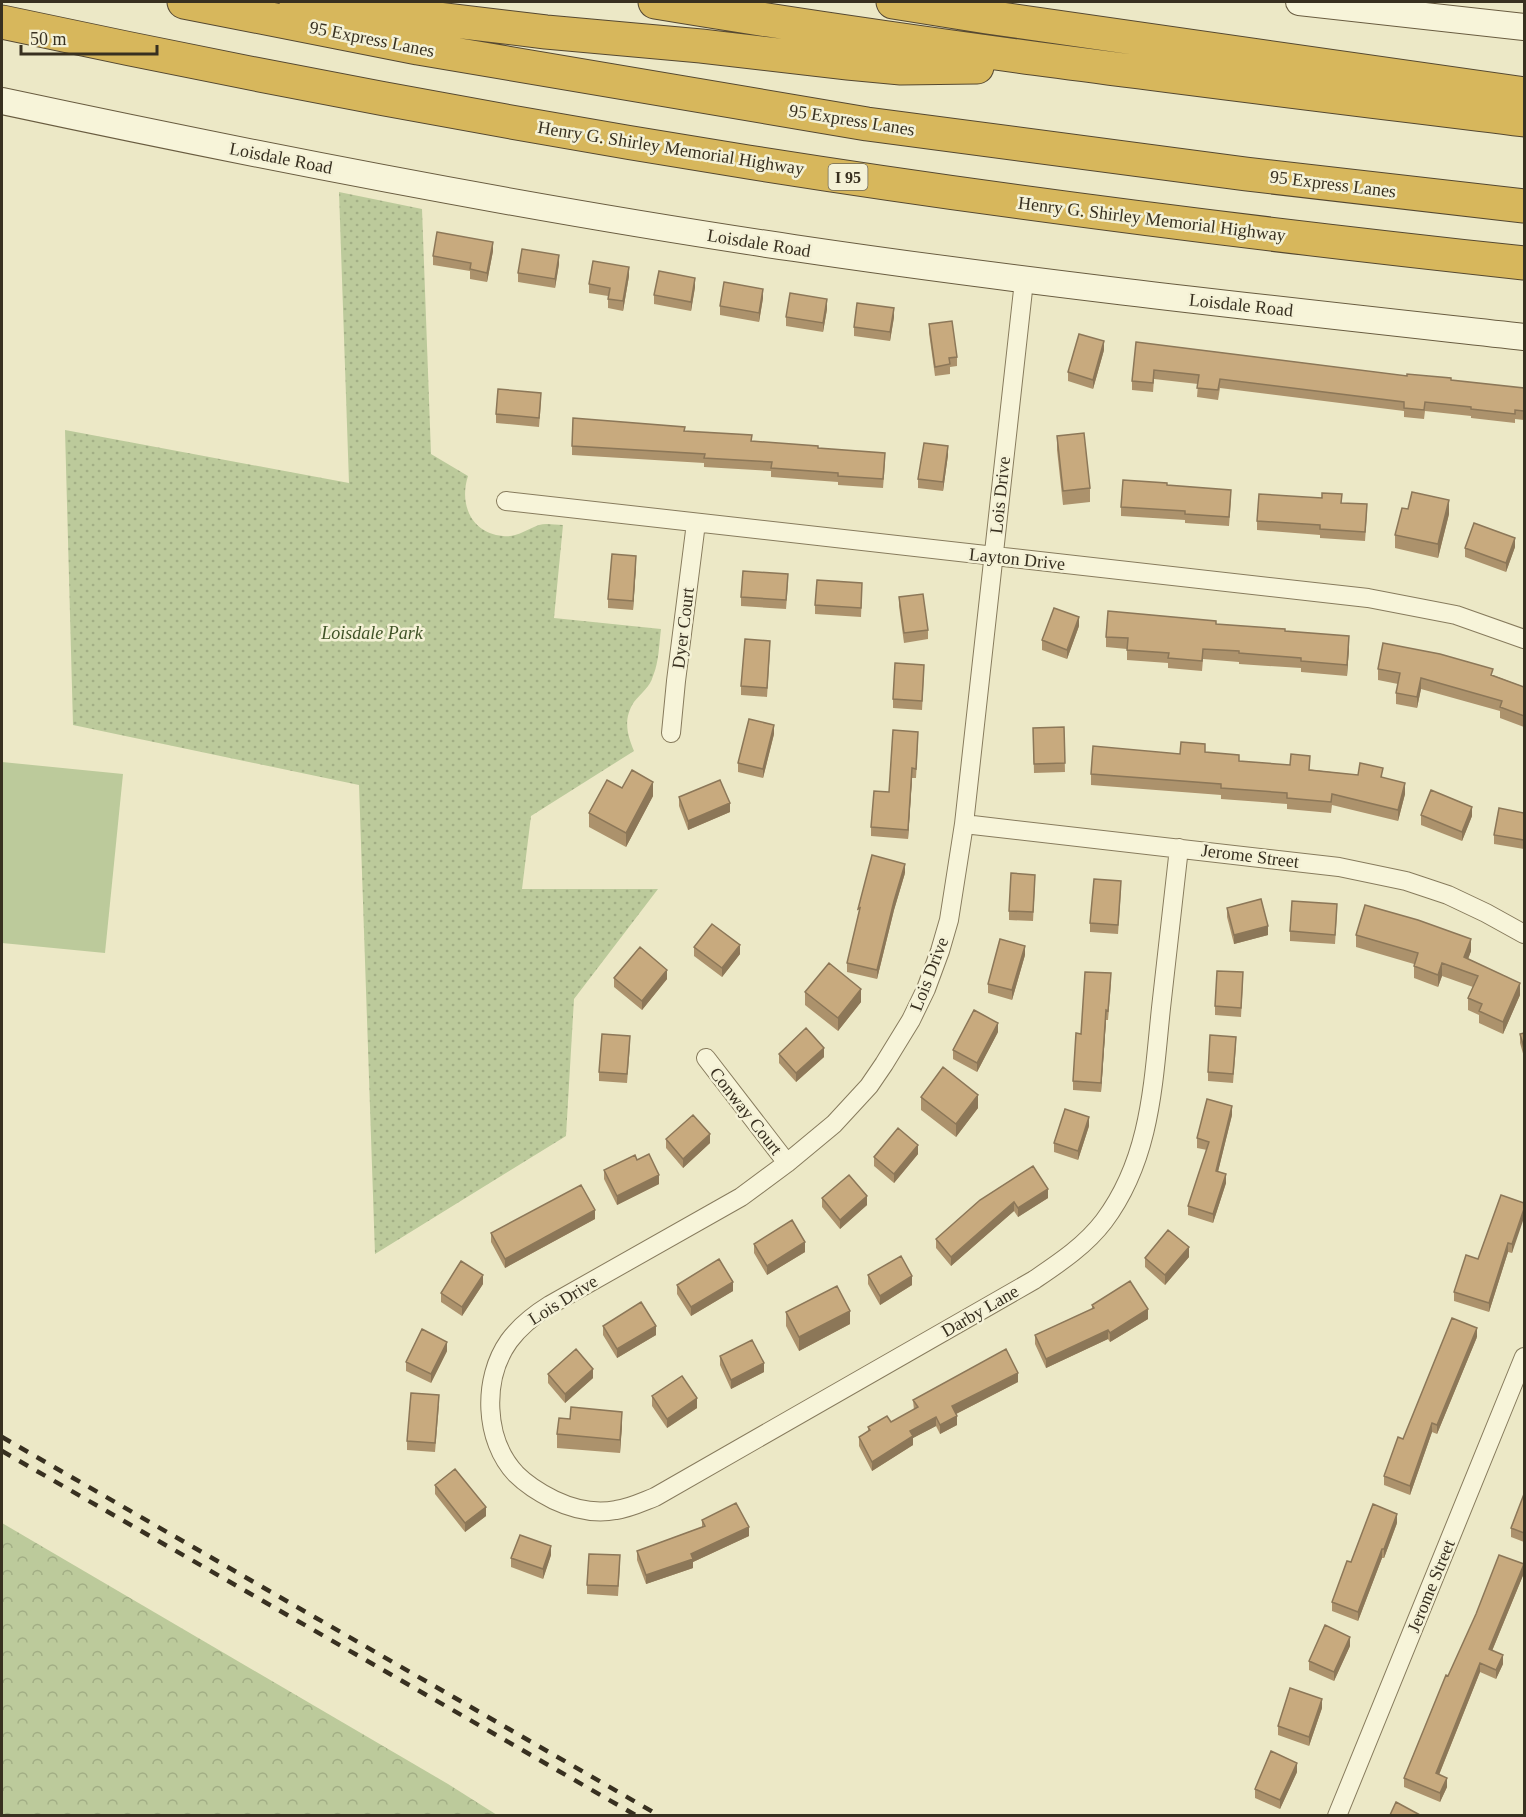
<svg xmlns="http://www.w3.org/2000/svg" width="1526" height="1817" viewBox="0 0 1526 1817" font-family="Georgia,serif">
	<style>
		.grass { fill: #bcca9b }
		.forest { fill: url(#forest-crowns) }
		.park { fill: url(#park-dots) }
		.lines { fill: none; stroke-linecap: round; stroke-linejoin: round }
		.street-casing { stroke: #877b5d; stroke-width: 20 }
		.secondary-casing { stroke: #695c40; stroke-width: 28 }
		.highway-casing { stroke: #554831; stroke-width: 35 }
		.street { stroke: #f7f4d9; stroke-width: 18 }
		.secondary { stroke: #f7f4d9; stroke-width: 26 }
		.highway { stroke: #d7b75c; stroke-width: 33 }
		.rail { stroke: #383020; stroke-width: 4.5; stroke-dasharray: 10 10; stroke-linecap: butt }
		.wall { fill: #ac926c }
		.shaded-wall { fill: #8c7758 }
		.building { fill: #c8aa7e; stroke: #8c7758; stroke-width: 1.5 }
		.labels { text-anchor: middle; stroke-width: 5; stroke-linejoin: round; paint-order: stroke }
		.shield { fill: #f4f1d6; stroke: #706a57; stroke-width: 1.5 }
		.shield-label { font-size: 16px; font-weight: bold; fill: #383020 }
		.street-label { font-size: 18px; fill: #383020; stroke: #f4f1d6 }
		.park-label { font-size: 18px; font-style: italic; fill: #405327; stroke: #f4f1d6 }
	</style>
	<defs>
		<pattern id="forest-crowns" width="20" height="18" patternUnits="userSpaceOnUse" patternTransform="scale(1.5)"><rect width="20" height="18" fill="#bcca9b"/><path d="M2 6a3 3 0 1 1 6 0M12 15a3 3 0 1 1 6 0" fill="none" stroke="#a2ae85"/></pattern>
		<pattern id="park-dots" width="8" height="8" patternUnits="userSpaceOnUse" patternTransform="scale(1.5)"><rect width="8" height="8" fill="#bcca9b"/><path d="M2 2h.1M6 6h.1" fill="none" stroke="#a2ae85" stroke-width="1.8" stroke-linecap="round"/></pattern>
	</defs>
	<rect width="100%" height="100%" fill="#ece8c6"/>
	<!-- grass -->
	<path class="grass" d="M2,762l121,12 -18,179 -103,-10z"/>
	<!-- forest -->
	<path class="forest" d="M2,1523l446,261 49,31h-495z"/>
	<!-- park -->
	<path class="park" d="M339,192l83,17 9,245 37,22c-9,28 3,57 35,60 13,2 24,-7 36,-11 7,-2 16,0 24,0l-9,93 107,11c-2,15 -2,33 -8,47 -3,11 -12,17 -19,26 -11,17 -7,32 0,49l-103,65 -9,73h136l-84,110 -8,137 -191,118 -16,-469 -286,-60 -8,-295 284,53z"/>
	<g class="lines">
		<!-- street casing -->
		<g class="street-casing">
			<path id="street" d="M1024,281l-60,543 -15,96 -9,31 -14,38 -15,31 -27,44 -15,22 -35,38 -47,39 -46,34 -191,108c-16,10 -30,21 -41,36 -27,38 -25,99 7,133 11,11 24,19 38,26 19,9 41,14 62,10 14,-2 26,-8 39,-13l379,-217c25,-17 51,-34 70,-59 47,-63 49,-137 57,-213 6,-54 12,-107 18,-160
				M506,501l862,97 88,17 68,24
				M671,733l5,-52 20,-158
				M964,824l375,43 67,14 42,14 38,18 38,21
				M706,1058l81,105
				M1337,1816l187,-459"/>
		</g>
		<!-- secondary casing -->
		<g class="secondary-casing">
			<path id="secondary" d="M1299,2l225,25
				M2,101c262,56 526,108 792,147 243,36 487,62 730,89"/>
		</g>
		<!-- highway casing -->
		<g class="highway-casing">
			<path id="highway" d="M184,2l234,46 449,76 379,50 278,32
				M296,2l250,30 155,14 147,17 53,5 76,-1
				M655,2c289,48 579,82 869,118
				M893,2l94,15 537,77
				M2,22c247,53 496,100 746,140 258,41 517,73 776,101"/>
		</g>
		<!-- street -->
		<use href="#street" class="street"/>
		<!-- secondary -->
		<use href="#secondary" class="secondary"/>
		<!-- highway -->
		<use href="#highway" class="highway"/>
		<!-- rail -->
		<path class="rail" d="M2,1437l658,379
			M2,1451l635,365"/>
	</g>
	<!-- wall -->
	<path class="wall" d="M493,251l-6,31 -17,-3v-8l-37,-6v-9z
		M559,264l-4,24 -37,-6v-9z
		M629,276l-6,35 -15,-3v-12l-19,-3v-9z
		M695,287l-4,24 -37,-7v-9z
		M763,298l-4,24 -39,-7v-9z
		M827,309l-4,23 -37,-6v-9z
		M894,317l-4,24 -36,-5v-9z
		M929,324l28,33v9l-7,1v7l-15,2 -6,-43z
		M1136,342l271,34 117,12v32l-9,-1v4l-44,-5v-2l-46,-5 -1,8 -20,-2v-6l-184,-23 -2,12 -21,-3 1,-13 -44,-5 -1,13 -21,-2v-9z
		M1104,350l-11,39 -25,-8v-9z
		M541,402l-2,25 -43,-4v-9z
		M684,431l68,10 66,7 67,15 -2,25 -45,-3v-3l-67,-5v-6l-67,-4v-4l-132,-8v-9z
		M1057,436l33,52v14l-27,3 -6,-55z
		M948,455l-5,36 -25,-3v-9z
		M1167,485l64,14 -2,27 -44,-3v-3l-64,-4v-9z
		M1342,503l25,10 -2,28 -45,-3v-3l-63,-5v-9z
		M1408,509l41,5 -11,44 -43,-10v-13z
		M1515,547l-9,25 -41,-15v-9z
		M636,565l-3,45 -25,-2v-9z
		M788,584l-2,25 -45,-3v-9z
		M862,593l-1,24 -46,-3v-9z
		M899,597l29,33v9l-24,4 -5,-37z
		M1216,624l69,7 64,16 -2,29 -46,-4v-4l-62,-4v-2l-36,-3 -1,12 -34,-3v-5l-41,-3v-11l-21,-2v-10z
		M1079,626l-12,33 -25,-9v-10z
		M770,650l-3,47 -26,-2v-9z
		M1378,669l115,6 31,12v40l-24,-9v-7l-79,-22 -4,19 -21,-4v-11l2,-9 -20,-4z
		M924,674l-2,36 -29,-2v-9z
		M1064,727l1,45 -31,1 -1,-45z
		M774,734l-11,44 -25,-6v-9z
		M918,741l-2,37h-4l-4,61 -37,-3v-9l18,-35z
		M1205,752l34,9 144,17 22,16 -7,27 -66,-16 -1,8 -44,-4v-5l-66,-5v-4l-130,-10v-11l89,-20z
		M622,788l31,8 -27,51 -37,-20v-14z
		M679,797l51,15 -42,18 -9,-24z
		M1524,813v36l-30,-5v-9z
		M1421,815l51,1 -10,25 -41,-16z
		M905,873l-11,37 -17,69 -30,-7v-9z
		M1035,884l-2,37 -24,-1v-9z
		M1121,890l-3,44 -28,-2v-9z
		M1227,908l41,27 -34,9 -7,-27z
		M1337,913l-2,31 -45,-3v-10z
		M1356,935l115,16 -3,8 52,36 -17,39 -24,-11v-8l-11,-5v-12l5,-11 -31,-11 -4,11 -24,-9v-14l-58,-17z
		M694,947l46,7 -18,23 -28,-21z
		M1025,955l-13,45 -24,-7v-9z
		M614,978l53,1 -25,31 -28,-23z
		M1243,982l-2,35 -26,-2v-9z
		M1111,983l-3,37h-2l-5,72 -28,-2v-9l8,-47z
		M805,992l56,10 -23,29 -33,-26z
		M998,1032l-21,40 -24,-13v-9z
		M1524,1033v24l-4,-14v-9z
		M630,1045l-3,38 -28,-2v-9z
		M1236,1046l-3,37 -25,-2v-9z
		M779,1054l45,3 -28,25 -17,-19z
		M921,1097l57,11 -22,29 -35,-27z
		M1232,1115l-14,56 8,12 -13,40 -25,-8v-9l19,-56 -10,-2v-10z
		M1089,1126l-11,34 -24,-8v-9z
		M666,1139l44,4 -27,25 -17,-20z
		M918,1154l-24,29 -20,-17v-9z
		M637,1160l22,24 -42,21 -13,-26v-9z
		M822,1198l45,7 -27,24 -18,-22z
		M1048,1198l-30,19 -4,-6 -63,55 -15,-18v-9l44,-39z
		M1524,1203l-12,50 -4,-1 -19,60 -35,-11v-9l24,-33z
		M595,1219l-90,49 -14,-26v-9z
		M754,1244l51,8 -38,23 -13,-22z
		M1189,1257l-24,28 -20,-18v-9z
		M868,1275l44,10 -32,20 -12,-21z
		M483,1284l-21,32 -21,-14v-9z
		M677,1285l56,6 -42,25 -14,-22z
		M1092,1305l56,14 -38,23 -2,-3 -62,29 -11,-24v-9l57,-26z
		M786,1312l64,12 -51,27 -13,-25z
		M603,1326l53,9 -39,23 -14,-23z
		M1477,1337l-40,97 -5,-2 -22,63 -26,-10v-9l19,-37z
		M447,1351l-16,32 -25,-12v-9z
		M720,1356l44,16 -33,17 -11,-24z
		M548,1374l45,4 -28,25 -17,-20z
		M1018,1382l-62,32 1,11 -17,9 -4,-8 -23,12v7l-41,26 -13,-25v-9l9,-6v-4l23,-5 23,-12 -1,-10z
		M652,1396l45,12 -30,20 -15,-22z
		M439,1405l-4,47 -28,-2v-9z
		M570,1419l52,6 -2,28 -63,-5v-14z
		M435,1485l51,31 -21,16 -30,-38z
		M1524,1494v48l-13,-5v-9z
		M702,1520l47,16 -56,26v6l-47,16 -9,-24v-9l65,-24z
		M1397,1523l-13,35h-2l-24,63 -26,-10v-9l19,-40z
		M551,1555l-8,24 -32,-12v-9z
		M620,1565l-2,31 -31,-2v-9z
		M1524,1573l-32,78 11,13 -7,15 -16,-7 -41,103 8,12 -7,15 -36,-15v-9l44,-102z
		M1350,1646l-16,35 -25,-11v-9z
		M1322,1708l-13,38 -31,-11v-9z
		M1297,1772l-17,37 -25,-11v-9z"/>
	<!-- shaded-wall -->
	<path class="shaded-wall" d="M493,242v9l-6,31v-9z
		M559,255v9l-4,24v-9z
		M629,267v9l-6,35v-10z
		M695,278v9l-4,24v-9z
		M763,289v9l-4,24v-9z
		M827,299v10l-4,23v-9z
		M894,308v9l-4,24v-9z
		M1104,341v9l-11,39v-9z
		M948,446v9l-5,36v-9z
		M1449,500v14l-11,44v-14z
		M1515,538v9l-9,25v-9z
		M636,556v9l-3,45v-9z
		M1079,617v9l-12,33v-9z
		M1349,636v11l-2,29v-11z
		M1421,678v11l-4,19v-11z
		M774,725v9l-11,44v-9z
		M912,768v10l-4,61v-9z
		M653,782v14l-27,51v-14z
		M1405,783v11l-7,27v-11z
		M730,803v9l-42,18v-9z
		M1472,807v9l-10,25v-9z
		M905,864v9l-11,37 -17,69v-9l17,-69z
		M1268,926v9l-34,9v-9z
		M1471,939v12l-7,19v-13z
		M740,945v9l-18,23v-9z
		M1025,946v9l-13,45v-10z
		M1442,963v13l-4,11v-12z
		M667,970v9l-25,31v-9z
		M1520,983v12l-17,39v-12z
		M861,989v13l-23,29v-13z
		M1106,1010v10l-5,72v-9z
		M998,1023v9l-21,40v-9z
		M824,1048v9l-28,25v-9z
		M978,1095v13l-22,29v-13z
		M1232,1106v9l-16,65v-9z
		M1089,1117v9l-11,34v-9z
		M710,1134v9l-27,25v-9z
		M918,1145v9l-24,29v-9z
		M1226,1174v9l-13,40v-9z
		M659,1175v9l-42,21v-9z
		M1048,1189v9l-30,19v-9z
		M867,1196v9l-27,24v-9z
		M1014,1202v9l-63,55v-9z
		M1524,1209v9l-12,35v-9z
		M595,1210v9l-90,49v-9z
		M805,1242v10l-38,23v-9z
		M1508,1243v9l-19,60v-9z
		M1189,1247v10l-24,28v-10z
		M483,1275v9l-21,32v-9z
		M912,1276v9l-32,20v-9z
		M733,1282v9l-42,25v-9z
		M1148,1309v10l-38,23v-9z
		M850,1311v13l-51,27v-14z
		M656,1326v9l-39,23v-9z
		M1477,1328v9l-40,97v-9z
		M1108,1330v9l-62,29v-9z
		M447,1342v9l-16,32v-9z
		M764,1363v9l-33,17v-9z
		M593,1369v9l-28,25v-9z
		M1018,1373v9l-66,34v-10z
		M697,1398v10l-30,20v-9z
		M622,1412v13l-2,28v-13z
		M957,1416v9l-17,9v-9z
		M936,1417v9l-23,12v7l-41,26v-9l38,-31z
		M1432,1423v9l-22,63v-9z
		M486,1507v9l-21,16v-9z
		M1397,1514v9l-13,35v-9z
		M749,1527v9l-56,26v6l-47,16v-9z
		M551,1546v9l-8,24v-10z
		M1382,1549v9l-24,63v-9z
		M1524,1564v9l-35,85v-9z
		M1350,1637v9l-16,35v-9z
		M1503,1655v9l-7,15v-9z
		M1480,1663v9l-44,110v-9z
		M1322,1699v9l-13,38v-9z
		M1297,1763v9l-17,37v-9z
		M1447,1778v9l-7,15v-9z"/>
	<!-- building -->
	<path class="building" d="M437,232l56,10 -6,31 -17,-4 1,-6 -38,-7z
		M522,249l37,6 -4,24 -37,-6z
		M593,261l36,6 -6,34 -15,-2 2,-11 -21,-4z
		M659,271l36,7 -4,24 -37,-7z
		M724,282l39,7 -4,24 -39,-7z
		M790,293l37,6 -4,24 -37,-6z
		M857,303l37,5 -4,24 -36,-5z
		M952,321l5,36 -8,1 1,6 -15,3 -6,-43z
		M1079,334l25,7 -11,39 -25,-8z
		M1136,342l271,34v-2l44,4v2l73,8v23l-9,-1v4l-44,-5v-2l-46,-5 -1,8 -20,-2v-6l-184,-23 -2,11 -21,-2 2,-13 -45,-5 -1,13 -21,-2z
		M498,389l43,4 -2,25 -43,-4z
		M573,418l112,9 -1,4 68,4 -1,6 67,5v2l67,5 -2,26 -45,-3v-3l-67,-5 1,-6 -68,-4 1,-4 -133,-8z
		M1084,433l6,55 -27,3 -6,-55z
		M924,443l24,3 -5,36 -25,-3z
		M1123,480l44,3v2l64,5 -2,27 -44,-3v-3l-64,-4z
		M1412,492l37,8 -11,44 -43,-9 7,-27 6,1z
		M1322,493l20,1 -1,9 26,1 -2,28 -45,-3v-4l-63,-4 2,-27 63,4z
		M1474,523l41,15 -9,25 -41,-15z
		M612,554l24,2 -3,45 -25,-2z
		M743,571l45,3 -2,26 -45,-3z
		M817,580l45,3 -1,25 -46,-3z
		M923,594l5,36 -24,3 -5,-36z
		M1054,608l25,9 -12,33 -25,-10z
		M1108,611l108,10v3l69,5v2l64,5 -2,29 -46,-4v-3l-62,-5v-2l-36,-2 -1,12 -34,-3 1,-5 -42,-3 1,-12 -22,-1z
		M745,639l25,2 -3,47 -26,-2z
		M1383,643l57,11 53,15 -2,6 33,12v29l-24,-9 2,-6 -81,-23 -4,19 -21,-4 4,-20 -22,-4z
		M895,663l29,2 -2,36 -29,-2z
		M749,719l25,6 -11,44 -25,-6z
		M1064,727l1,36 -31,1 -1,-36z
		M893,730l25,2 -2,37 -4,-1 -4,62 -37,-3 3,-36 15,1z
		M1181,742l24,2v8l34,3v6l51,4 1,-11 19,2 -1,14 49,5 2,-12 23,5 -2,9 24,6 -7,27 -66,-16 -1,8 -44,-4v-5l-66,-5v-4l-130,-10 2,-28 87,8z
		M632,770l21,12 -27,51 -37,-20 18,-33 15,8z
		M720,780l10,23 -42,18 -9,-24z
		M1431,790l41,17 -10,25 -41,-17z
		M1499,808l25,5v27l-30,-5z
		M872,855l33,9 -11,37 -17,69 -30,-7 13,-55 -2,1z
		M1011,873l24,2 -2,37 -24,-1z
		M1094,879l27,2 -3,44 -28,-2z
		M1261,899l7,27 -34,9 -7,-27z
		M1292,901l45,3 -2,31 -45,-4z
		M1365,905l53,15 53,19 -7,18 56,26 -17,39 -24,-11 3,-7 -14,-6 10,-22 -36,-13 -4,12 -24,-9 4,-13 -62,-18z
		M712,924l28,21 -18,23 -28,-21z
		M1000,939l25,7 -13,44 -24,-6z
		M640,947l27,23 -25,31 -28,-23z
		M829,963l32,26 -23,29 -33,-26z
		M1217,971l26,1 -2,36 -26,-2z
		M1085,972l26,1 -3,38 -2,-1 -5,73 -28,-2 3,-48 5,1z
		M974,1010l24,13 -21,40 -24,-13z
		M806,1028l18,20 -28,25 -17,-19z
		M1524,1033v15l-4,-14z
		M602,1034l28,2 -3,38 -28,-2z
		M1210,1035l26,2 -3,37 -25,-2z
		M943,1067l35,28 -22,29 -35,-27z
		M1207,1099l25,7 -16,65 10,3 -13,40 -25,-8 21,-64 -12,-4z
		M1065,1109l24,8 -11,34 -24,-8z
		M693,1115l17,19 -27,25 -17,-20z
		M898,1128l20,17 -24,29 -20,-17z
		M649,1154l10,21 -42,21 -13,-26 31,-15 2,5z
		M1033,1166l15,23 -30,19 -4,-6 -63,55 -15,-18 44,-39z
		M849,1175l18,21 -27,24 -18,-22z
		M581,1185l14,25 -90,49 -14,-26z
		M1501,1195l23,8v6l-12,35 -4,-1 -19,60 -35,-11 12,-37 12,4z
		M792,1220l13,22 -38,24 -13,-22z
		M1168,1230l21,17 -24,28 -20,-17z
		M901,1256l11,20 -32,20 -12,-21z
		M719,1259l14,23 -42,25 -14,-22z
		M461,1261l22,14 -21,32 -21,-14z
		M1130,1281l18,28 -38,24 -2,-3 -62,29 -11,-24 59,-27 -2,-3z
		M837,1286l13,25 -51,26 -13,-25z
		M641,1302l15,24 -39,23 -14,-23z
		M1452,1318l25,10 -40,97 -5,-2 -22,63 -26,-10 14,-39 5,2z
		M422,1329l25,13 -16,32 -25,-12z
		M752,1340l12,23 -33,17 -11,-24z
		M576,1349l17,20 -28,25 -17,-20z
		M1006,1349l12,24 -66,33 5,10 -17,9 -4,-8 -26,14 3,5 -41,26 -13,-25 11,-7 -2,-3 19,-11 4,6 27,-15 -5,-7z
		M682,1376l15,22 -30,21 -15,-23z
		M411,1393l28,2 -4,48 -28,-2z
		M571,1407l51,5 -2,28 -63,-6 2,-16 11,1z
		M455,1469l31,38 -21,16 -30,-38z
		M1524,1494v39l-13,-5z
		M736,1503l13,24 -58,27 2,5 -47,16 -9,-24 68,-25 -3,-6z
		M1373,1504l24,10 -13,35h-2l-24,63 -26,-10 15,-41 4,1z
		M520,1535l31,11 -8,23 -32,-11z
		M589,1554l31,1 -2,31 -31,-1z
		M1499,1555l25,9 -35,85 14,6 -7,15 -16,-7 -44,110 11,5 -7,15 -36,-15 42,-103 2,1 28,-62z
		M1325,1625l25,12 -16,35 -25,-11z
		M1290,1688l32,11 -13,38 -31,-11z
		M1271,1751l26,12 -17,37 -25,-11z
		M1396,1802l24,13h-30z"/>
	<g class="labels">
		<!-- shield labels -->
		<rect class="shield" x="828.5" y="164" width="39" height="26" rx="4.5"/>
		<g class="shield-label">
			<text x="848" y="183">I 95</text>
		</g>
		<!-- street labels -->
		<g class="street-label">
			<text transform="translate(372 39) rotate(11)" y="6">95 Express Lanes</text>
			<text transform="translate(852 120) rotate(9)" y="6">95 Express Lanes</text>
			<text transform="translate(671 148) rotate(9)" y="6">Henry G. Shirley Memorial Highway</text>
			<text transform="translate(281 158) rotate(11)" y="6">Loisdale Road</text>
			<text transform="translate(1333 184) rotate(7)" y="6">95 Express Lanes</text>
			<text transform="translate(1152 219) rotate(7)" y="6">Henry G. Shirley Memorial Highway</text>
			<text transform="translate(759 243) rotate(9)" y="6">Loisdale Road</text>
			<text transform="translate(1241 305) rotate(6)" y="6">Loisdale Road</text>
			<text transform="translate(1000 495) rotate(-84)" y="6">Lois Drive</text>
			<text transform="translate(1017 559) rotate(6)" y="6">Layton Drive</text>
			<text transform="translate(683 628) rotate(-83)" y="6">Dyer Court</text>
			<text transform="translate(1250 856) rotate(7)" y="6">Jerome Street</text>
			<text transform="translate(929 974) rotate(-69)" y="6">Lois Drive</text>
			<text transform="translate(746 1111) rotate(52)" y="6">Conway Court</text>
			<text transform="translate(563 1300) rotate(-32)" y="6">Lois Drive</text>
			<text transform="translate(980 1311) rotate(-30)" y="6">Darby Lane</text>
			<text transform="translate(1431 1586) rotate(-68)" y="6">Jerome Street</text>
		</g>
		<!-- park labels -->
		<g class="park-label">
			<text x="372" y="639">Loisdale Park</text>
		</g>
	</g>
	<!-- border -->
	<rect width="1526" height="1817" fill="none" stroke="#383020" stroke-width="6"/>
	<!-- scale -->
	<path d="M21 45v9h136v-9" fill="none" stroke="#383020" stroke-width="3"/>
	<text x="30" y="45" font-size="18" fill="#383020" stroke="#f4f1d6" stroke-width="4.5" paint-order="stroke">50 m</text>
</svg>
